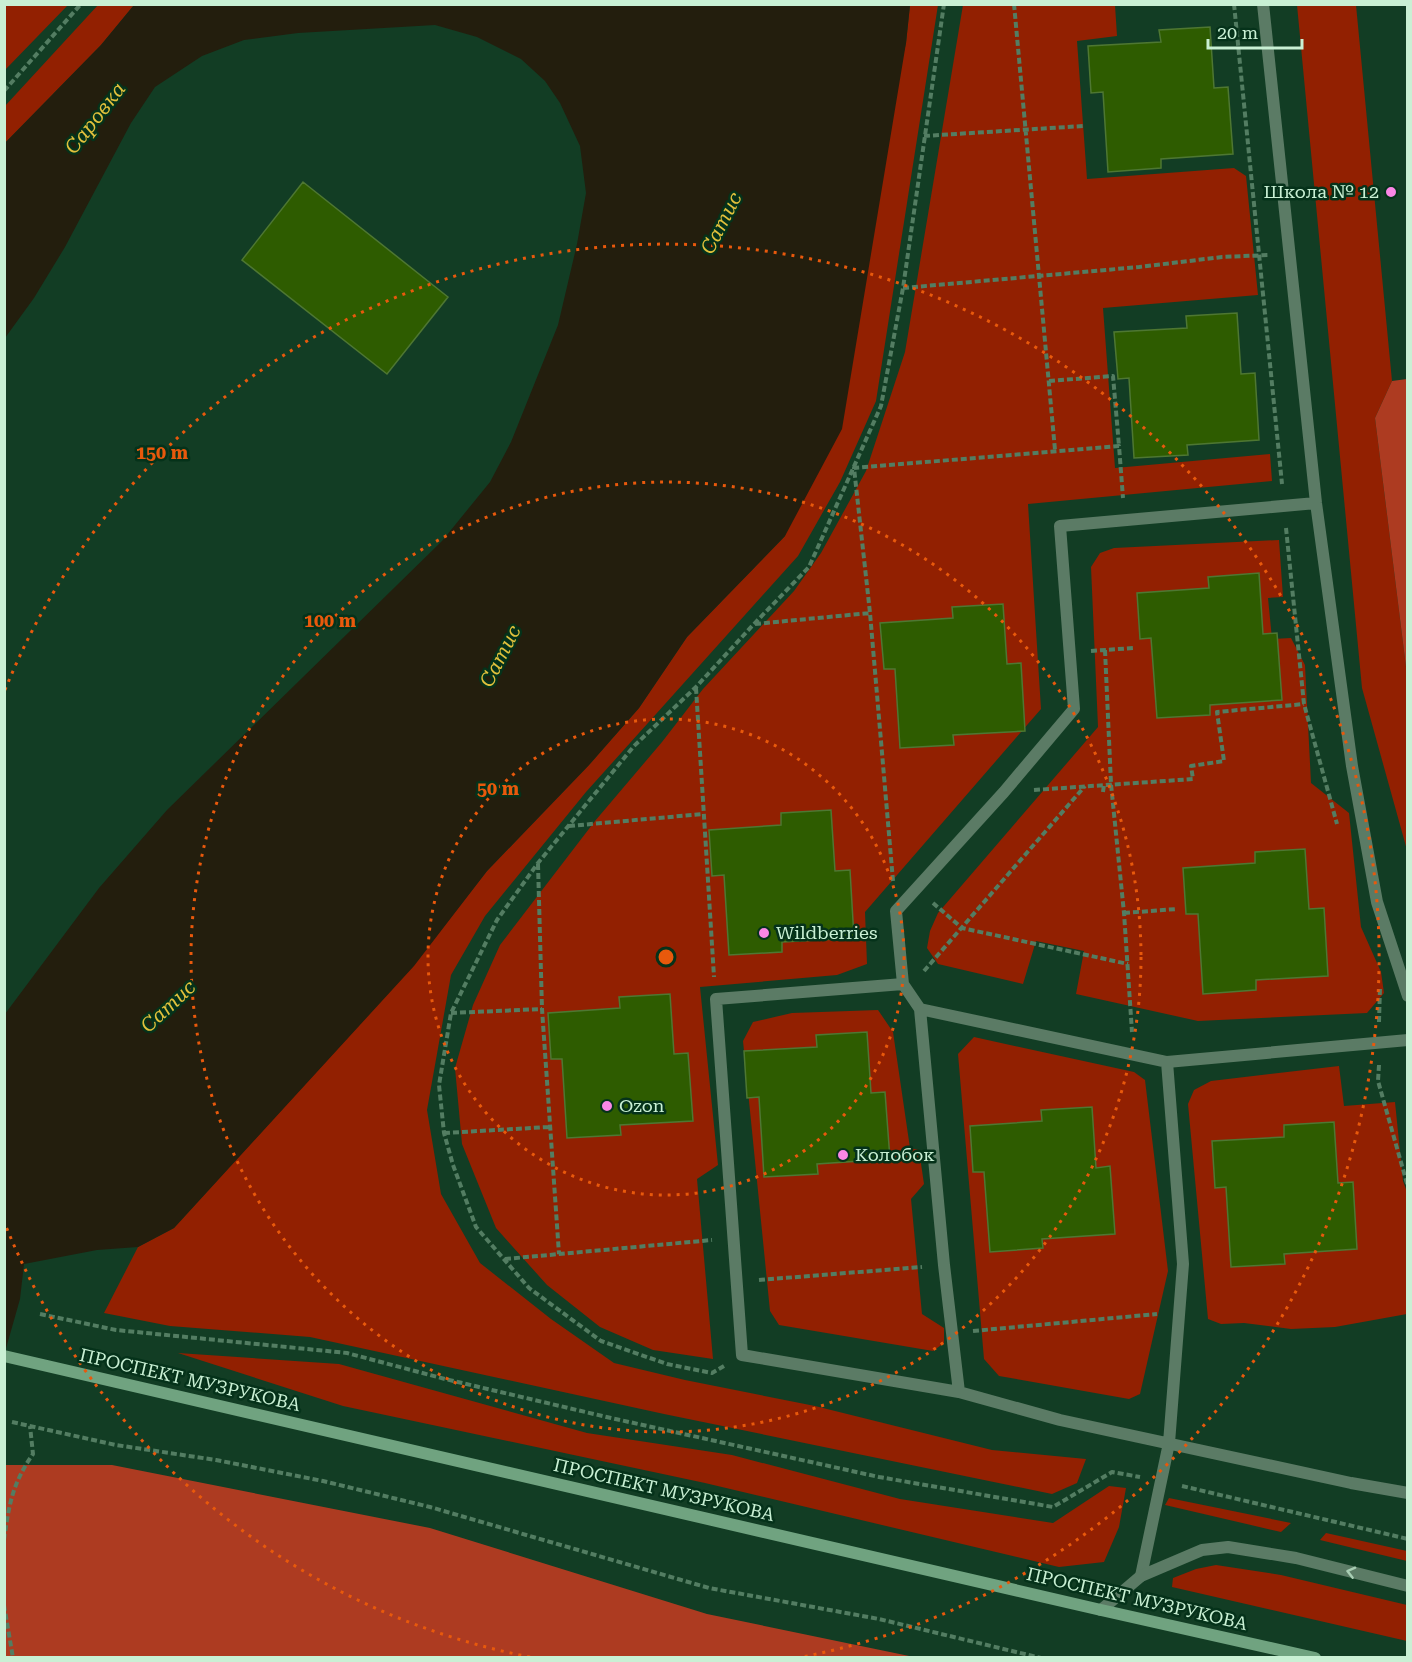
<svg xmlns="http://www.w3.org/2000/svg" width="1412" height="1662" viewBox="0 0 1412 1662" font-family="'Roboto Serif',serif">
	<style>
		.green { fill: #922001 }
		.forest { fill: #ad3b21 }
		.water { fill: #231e0d }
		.building { fill: #2e5c00; stroke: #4e7732; stroke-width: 1.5 }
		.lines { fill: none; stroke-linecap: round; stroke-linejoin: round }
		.path { stroke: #537d62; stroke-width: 4; stroke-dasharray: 6 3; stroke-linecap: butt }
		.lane { stroke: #5b7b65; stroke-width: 12 }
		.street { stroke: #5b7b65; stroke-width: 12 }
		.secondary { stroke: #70a380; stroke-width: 12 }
		.oneway { stroke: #a8cdb3 }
		.ring { fill: none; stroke: #e8590c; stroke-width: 3; stroke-dasharray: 3 6 }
		.poi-dot { fill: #fb87e6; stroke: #05321a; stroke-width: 2 }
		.labels { text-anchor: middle; stroke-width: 5; stroke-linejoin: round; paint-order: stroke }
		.poi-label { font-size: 18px; fill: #c9f0d4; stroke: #05321a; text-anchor: start }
		.street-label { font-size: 18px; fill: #c9f0d4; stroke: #05321a }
		.water-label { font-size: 20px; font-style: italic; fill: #e1c03c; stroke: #05321a }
		.centre { fill: #e8590c; stroke: #05321a; stroke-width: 3 }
		.ring-label { font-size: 18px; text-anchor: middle; font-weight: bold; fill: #e8590c; stroke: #05321a; stroke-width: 5; stroke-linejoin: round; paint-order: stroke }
	</style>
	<rect width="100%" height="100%" fill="#123d24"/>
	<!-- green -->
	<path class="green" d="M5,4l63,1 -63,65 -1,-65z
		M98,5h36l-33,40 -96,98v-37z
		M910,5h28l-62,396 -36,81 -42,74 -212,236 -101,124 -34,59 -24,135 14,84 39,69 71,56 63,44 71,17 130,26 177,44 94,9 -9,24 -25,11 -388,-80 -354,-77 -140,-11 -66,-13 34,-66 36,-19 239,-262 74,-95 102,-106 50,-57 48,-71 98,-101 121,-493z
		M963,5h152l2,31 -40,5 10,138 147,-11 12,8 12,119 -155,13 12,160 155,-14 2,27 -244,23 13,205 -176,203 2,52 -30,11 -137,12 18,178 -21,14 16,180 -60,-9 -53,-23 -53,-42 -51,-57 -34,-84 -7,-76 18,-63 27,-60 95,-124 67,-79 41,-53 91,-98 27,-38 45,-82 39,-119z
		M1297,5h59l36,376 -17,37 32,257v175l-45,-162z
		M1279,540l4,57 -15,1 4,41 19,-1 14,27 6,118 38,30 12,114 20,45 3,21 -17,20 -169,8 -122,-27 8,-43 -48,-10 -13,43 -85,-20 -11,-16 3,-17 8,-18 160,-186 -7,-160 9,-14 14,-5z
		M878,1010l15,22 17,116 9,2 5,34 -13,15 11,115 22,14v15l-11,8 -154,-26 -9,-14 -27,-270 10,-19 39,-9z
		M974,1037l160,35 11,8 23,191 -28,123 -11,5 -130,-23 -15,-17 -26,-305z
		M1339,1066l5,40 51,-4 8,79 4,11v122l-72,13 -44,2 -47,-6 -23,1 -13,-5 -20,-215 6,-14 17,-9z
		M178,1353l161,11 248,69 145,22 168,44 153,24 56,-37 17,2 -7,39 -15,35 -45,5 -354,-84 -362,-77z
		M1169,1498l122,25 -10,9 -116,-27z
		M1326,1533l81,18v10l-87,-21z
		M1216,1565l65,10 126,30v36l-235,-54 1,-9 23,-9z"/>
	<!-- forest -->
	<path class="forest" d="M1407,379h1l-1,296 -32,-257 17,-37z
		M112,1465l318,63 277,86 207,43h-909v-192z"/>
	<!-- water -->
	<path class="water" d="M134,5h776l-4,38 -64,386 -57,107 -98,101 -48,71 -50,57 -102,106 -73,95 -240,262 -36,19 -41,3 -73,14 -4,35 -15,53v-338l94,-126 68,-78 275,-269 48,-59 21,-40 47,-117 19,-81 9,-51 -6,-47 -20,-43 -15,-22 -24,-22 -44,-22 -42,-12 -137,8 -54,7 -42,16 -47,31 -24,36 -66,124 -31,51 -29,40v-195l96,-98z"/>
	<!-- building -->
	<path class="building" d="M1210,27l4,61 14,-1 5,67 -72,5v9l-53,4 -5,-80 -12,1 -3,-47 73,-4 -2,-12z
		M303,182l145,115 -61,77 -145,-114z
		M1237,313l4,61 14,-1 4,67 -72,5 1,10 -54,3 -5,-80 -11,1 -4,-47 73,-4 -1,-12z
		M1259,573l4,61 14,-1 5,67 -72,5v10l-53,3 -6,-80 -11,1 -3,-46 72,-5 -1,-11z
		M1003,604l4,60 14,-1 4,68 -72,4 1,10 -54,3 -5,-79h-11l-4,-46 73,-5 -1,-11z
		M831,810l4,61 15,-1 4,68 -72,4v10l-53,3 -5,-80 -12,1 -3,-46 72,-5v-12z
		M1305,849l4,60 15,-1 4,68 -72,4v10l-53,4 -5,-80h-12l-3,-46 72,-5v-11z
		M670,994l4,60 14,-1 5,68 -73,4 1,10 -54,3 -5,-79h-11l-3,-46 72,-5 -1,-11z
		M867,1032l4,61 14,-1 5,67 -73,5 1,10 -54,3 -5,-80 -12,1 -3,-47 73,-4 -1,-12z
		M1092,1107l4,61 14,-2 5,68 -73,5 1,9 -53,4 -6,-80h-11l-3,-46 72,-5 -1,-11z
		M1334,1122l4,61 15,-1 4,67 -73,5 1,10 -54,3 -5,-80 -11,1 -3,-47 72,-4v-12z"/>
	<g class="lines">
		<!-- path -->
		<path class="path" d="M1014,4l41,446
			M1234,4l48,480
			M4,91l77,-87
			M924,136l159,-10
			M903,288l236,-21 83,-10 48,-2
			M1049,381l64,-5 6,70
			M1286,528l18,176 33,120
			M755,624l115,-11
			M1105,650l6,134 13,129 8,119
			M1091,651l42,-3
			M696,688l18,289
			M1034,790l159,-11 -2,-13 33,-5 -7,-49 87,-8
			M1103,792l1,-7
			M569,826l134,-12
			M538,864l4,145 17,245
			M893,881l-23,-268 -16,-145 265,-22 4,52
			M933,903l29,25 166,36
			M1124,913l53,-4
			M924,971l161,-185
			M451,1013l91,-4
			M1379,1022l1,-35
			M1379,1065l-1,16 30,106
			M444,1133l105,-6
			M505,1259l207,-19
			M759,1280l163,-13
			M40,1314l76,16 231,23 98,26 166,39 268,59 174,30 59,-35 28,5
			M973,1331l184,-17
			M724,1366l-12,7 -45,-9 -66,-23 -72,-53 -53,-61 -23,-62 -9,-32 -5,-48 12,-72 46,-93 41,-57 96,-117 62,-59 57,-62 56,-58 72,-161 22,-118 41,-284
			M12,1422l104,23 100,15 107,21 107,26 279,81 170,31 162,39
			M1182,1486l226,53
			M4,1540c5,-35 8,-56 29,-86l-3,-28
			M4,1605l9,53"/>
		<!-- lane -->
		<path class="lane" d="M1263,4l53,499 36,263 25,136 31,94
			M903,984l-187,15 26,356 217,37 101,28 291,63 57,10
			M920,1009l247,53 16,202 -14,179 -28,133
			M1167,1062l241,-22
			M959,1392l-15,-127 -24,-256 -17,-25 -7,-73 108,-119 70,-83 -14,-183 256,-23"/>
		<!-- street -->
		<path class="street" d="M1101,1610l40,-34 61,-26 26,-3 68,11 112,28"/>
		<!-- secondary -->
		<path class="secondary" d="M4,1356l1097,254 214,48"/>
	</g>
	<!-- one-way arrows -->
	<defs><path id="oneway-chevron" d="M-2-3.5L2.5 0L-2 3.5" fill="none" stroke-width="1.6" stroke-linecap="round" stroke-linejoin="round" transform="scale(1.5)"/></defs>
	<use class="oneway" href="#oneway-chevron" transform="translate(1351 1572) rotate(-166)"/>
	<!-- distance rings -->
	<g class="ring">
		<circle cx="666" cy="957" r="238"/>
		<circle cx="666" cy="957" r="475"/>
		<path d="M530 1657A713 713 0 0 1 5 1224M5 690A713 713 0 1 1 802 1657"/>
	</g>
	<!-- markers -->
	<g class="poi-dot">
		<circle cx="1391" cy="192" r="6"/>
		<circle cx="764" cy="933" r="6"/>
		<circle cx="607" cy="1106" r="6"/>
		<circle cx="843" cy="1155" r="6"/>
	</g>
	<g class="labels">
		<!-- poi labels -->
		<g class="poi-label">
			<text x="1379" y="198" text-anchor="end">Школа № 12</text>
			<text x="776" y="939">Wildberries</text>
			<text x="619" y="1112">Ozon</text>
			<text x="855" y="1161">Колобок</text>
		</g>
		<!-- street labels -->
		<g class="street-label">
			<text transform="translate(190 1380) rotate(13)" y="6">ПРОСПЕКТ МУЗРУКОВА</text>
			<text transform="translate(664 1490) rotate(13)" y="6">ПРОСПЕКТ МУЗРУКОВА</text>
			<text transform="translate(1137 1599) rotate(13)" y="6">ПРОСПЕКТ МУЗРУКОВА</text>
		</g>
		<!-- water labels -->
		<g class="water-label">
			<text transform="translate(95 118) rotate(-52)" y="7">Саровка</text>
			<text transform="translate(721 223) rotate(-63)" y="7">Сатис</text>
			<text transform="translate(500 656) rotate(-63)" y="7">Сатис</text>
			<text transform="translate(168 1006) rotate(-43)" y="7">Сатис</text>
		</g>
	</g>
	<circle cx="666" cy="957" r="9" class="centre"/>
	<g class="ring-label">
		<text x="162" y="459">150 m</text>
		<text x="330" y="627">100 m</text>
		<text x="498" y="795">50 m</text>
	</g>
	<!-- border -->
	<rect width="1412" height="1662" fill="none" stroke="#c9f0d4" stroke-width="12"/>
	<!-- scale -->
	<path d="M1208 39v9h94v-9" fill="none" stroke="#c9f0d4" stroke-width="3"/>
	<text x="1217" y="39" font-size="18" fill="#c9f0d4" stroke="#05321a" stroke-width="4.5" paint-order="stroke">20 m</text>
</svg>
